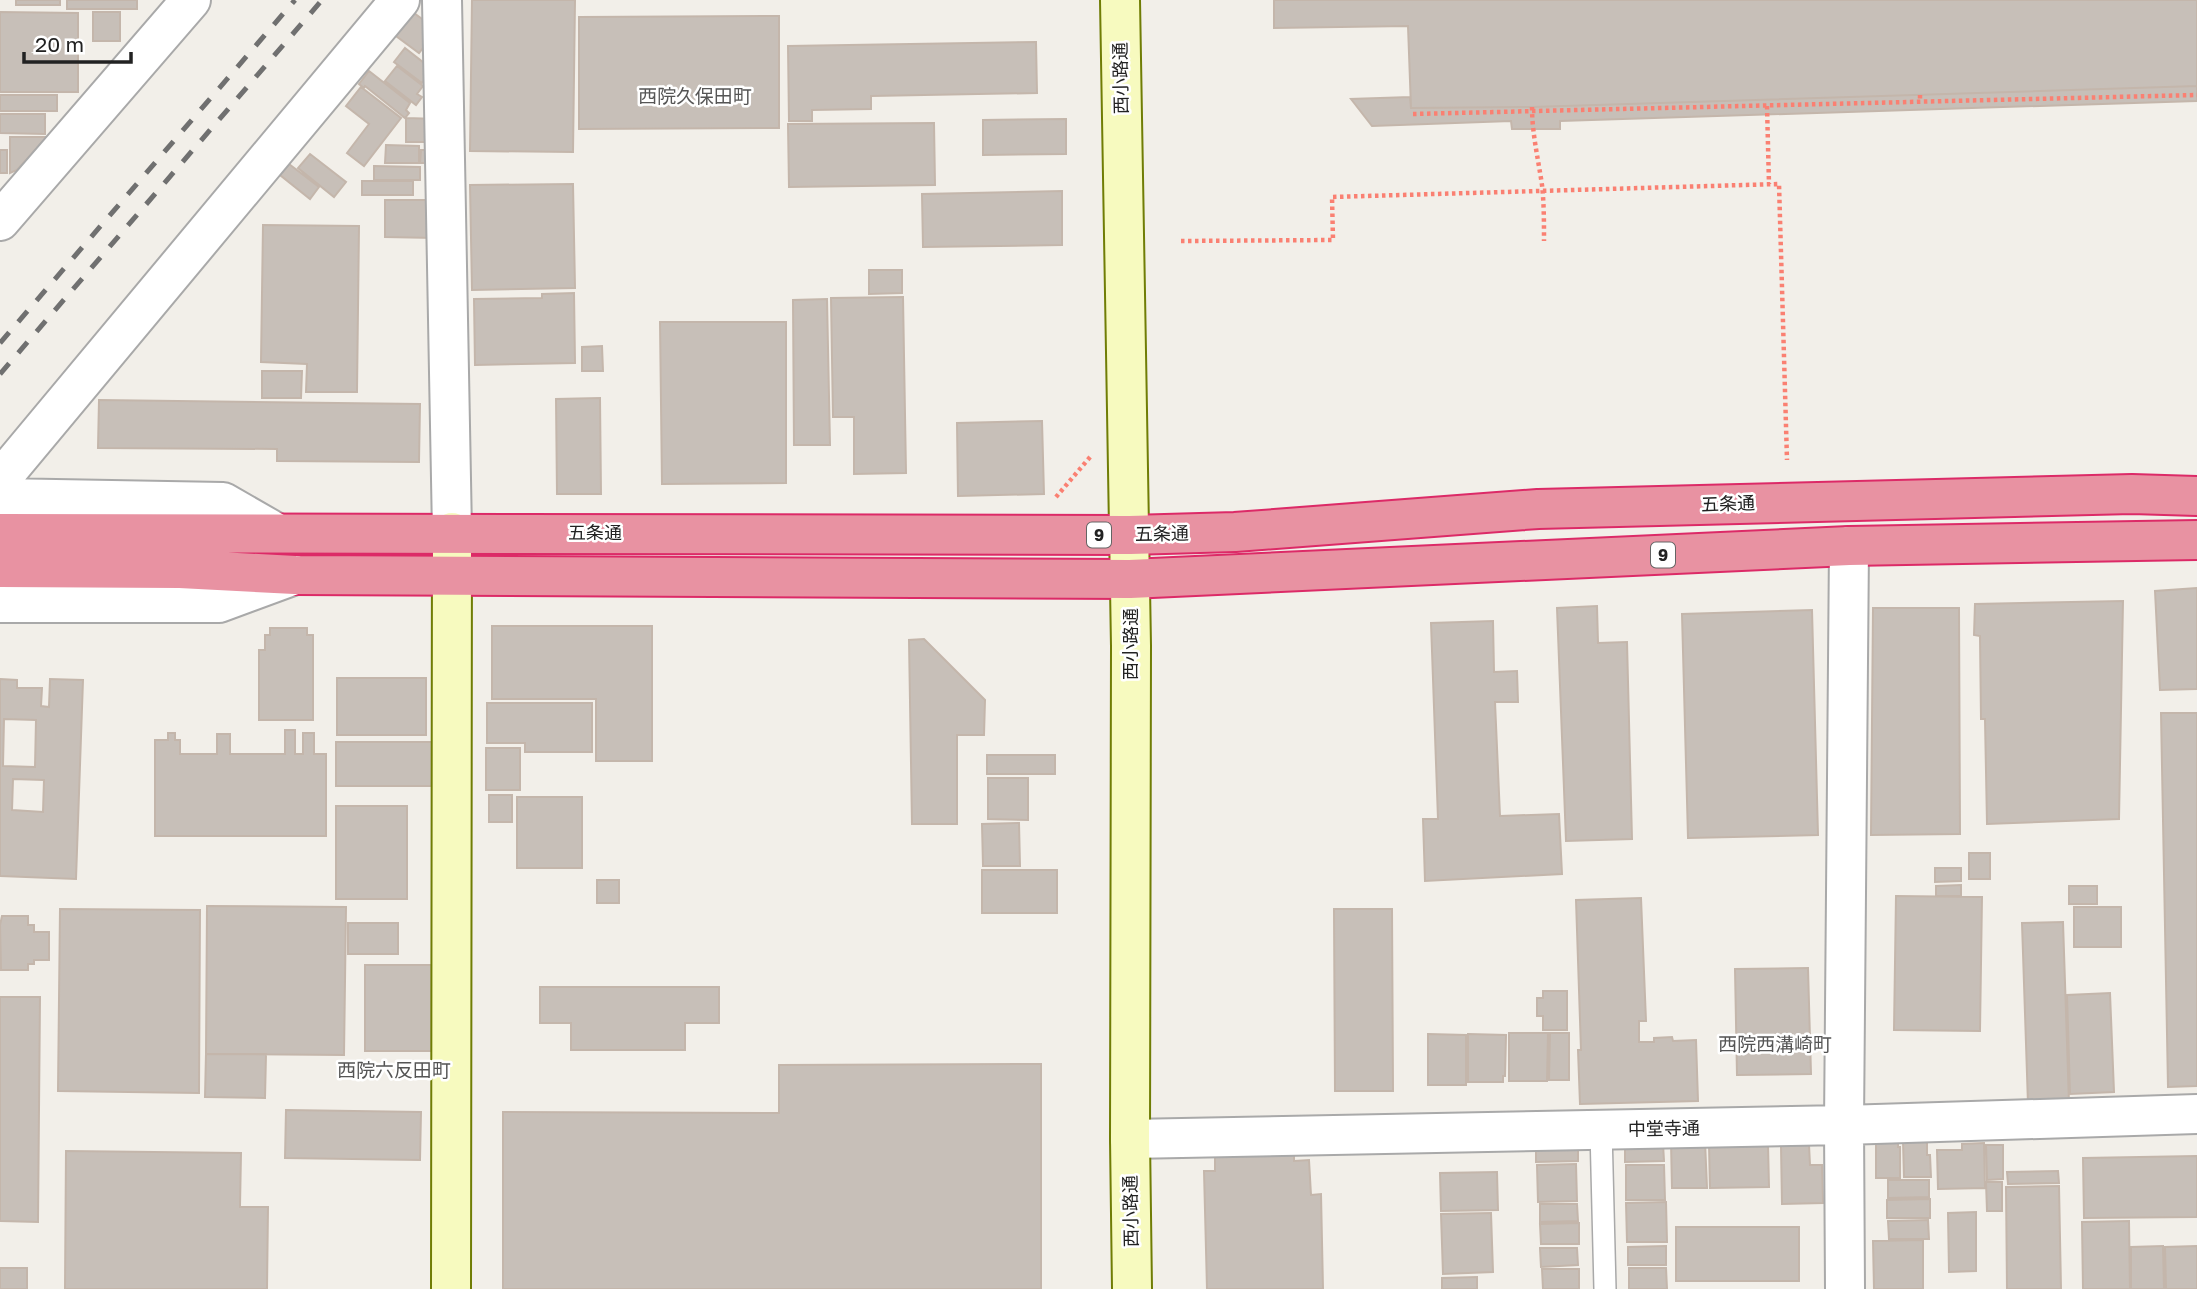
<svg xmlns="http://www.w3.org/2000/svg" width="2197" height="1289" viewBox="0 0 2197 1289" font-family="'Golos Text','Noto Sans JP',sans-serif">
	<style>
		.building { fill: #c7bfb8; stroke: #c4b6ab; stroke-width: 2; fill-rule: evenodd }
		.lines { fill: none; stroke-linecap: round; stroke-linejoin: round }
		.lane-casing { stroke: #a9a9a9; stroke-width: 24 }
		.street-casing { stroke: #a9a9a9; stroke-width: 42 }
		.secondary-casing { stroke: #707d05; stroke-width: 42 }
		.highway-casing { stroke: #dc2a67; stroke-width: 42 }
		.path { stroke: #fa8072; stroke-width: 4.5; stroke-dasharray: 3.5 3.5; stroke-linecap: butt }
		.lane { stroke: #fff; stroke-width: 21 }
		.street { stroke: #fff; stroke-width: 38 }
		.secondary { stroke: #f7fabf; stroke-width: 38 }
		.highway { stroke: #e892a2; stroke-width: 38 }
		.rail { stroke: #707070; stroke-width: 5; stroke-dasharray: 14 14; stroke-linecap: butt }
		.labels { text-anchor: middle; stroke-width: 5; stroke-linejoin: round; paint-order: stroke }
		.shield { fill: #fff; stroke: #646464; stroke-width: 2 }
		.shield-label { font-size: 16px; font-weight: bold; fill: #222 }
		.street-label { font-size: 18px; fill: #222; stroke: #fff }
		.neighbourhood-label { font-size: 19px; fill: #555; stroke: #fff }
	</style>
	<rect width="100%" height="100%" fill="#f2efe9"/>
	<!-- building -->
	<path class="building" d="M16,0h44v5h-44z
		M67,0h70v9h-70z
		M472,0h103l-2,152 -103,-1z
		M1274,0h923v86l-665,21 -121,1 -3,-82 -134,2z
		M0,12l78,1v79h-78z
		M93,12h27v29h-27z
		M414,13l23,17 -18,23 -23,-17z
		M779,16v112l-200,1v-112z
		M1036,42l1,51 -166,3v13l-59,1v11h-23l-1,-75z
		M405,48l28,22 -11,13 -28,-21z
		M397,66l26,20 -6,8 5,3 -6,8 -31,-24z
		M369,71l41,32 -4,7 3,3 -4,5 -40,-32 -1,2 -5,-4z
		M2197,86v15l-637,20v8h-48l-1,-8 -139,5 -21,-27 59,-2 1,11 121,-1z
		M361,87l40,31 -37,48 -17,-13 22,-29 -23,-18z
		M0,95h57v16h-57z
		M0,114h45v20l-45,-1z
		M406,118l31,1 -1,23h-30z
		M1066,119v35l-83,1v-35z
		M934,123l1,62 -146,2 -1,-63z
		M10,137h37l-30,33 -7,3z
		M386,145l33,1v17h-34z
		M0,150h7v23h-7z
		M421,150h13v13h-14z
		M310,154l36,28 -12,15 -36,-29z
		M289,164l30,23 -9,12 -30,-24z
		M374,166l46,1v13h-46z
		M362,181h51v14h-51z
		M573,184l2,104 -103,2 -2,-105z
		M1062,191v54l-139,2 -1,-53z
		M385,200h50v38l-50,-1z
		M263,225l96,1 -2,166h-51l1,-28 -46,-2z
		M869,270h33v23l-33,1z
		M574,293l1,70 -100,2 -1,-66 68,-1v-4z
		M903,297l3,176 -52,1v-57h-21l-2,-119z
		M827,299l3,146h-36l-1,-145z
		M660,322h126v161l-124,1z
		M602,346l1,25h-21v-24z
		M262,371h40l-1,27h-39z
		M600,398l1,96h-44l-1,-95z
		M99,400l321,4 -1,58 -142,-1v-12l-179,-1z
		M1042,421l2,73 -86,2 -1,-73z
		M2197,588v101l-37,1 -5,-99z
		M2123,601l-4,218 -132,5 -2,-105h-4l-1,-83 -6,-1 1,-31z
		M1597,606l1,37 29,-1 5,197 -66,2 -9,-233z
		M1873,608h86l1,226 -89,1z
		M1812,610l6,225 -130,3 -6,-224z
		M1493,621l1,51 23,-1 1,31h-23l5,114 59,-2 3,60 -137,7 -2,-62h15l-7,-196z
		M492,626h160v135h-56v-62h-104z
		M270,628h37v7h6v85h-54v-70h6v-15h5z
		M924,639l61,61 -1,35h-27v89h-45l-3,-184z
		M337,678h89v57h-89z
		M0,679l17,1v8h25l-1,18 8,1 1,-28 33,1 -7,199 -76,-3zM4,719l32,1 -1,47 -32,-1zM13,779l31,1 -1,32 -31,-2z
		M487,703h105v49h-67v-9h-38z
		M2161,713h36v373l-29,1z
		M285,730h10v24h8v-21h11v21h12v82h-171v-96h13v-7h7v7h5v14h37v-20h13v20h55z
		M336,742h102v44h-102z
		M486,748h34v42h-34z
		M987,755h68v19h-68z
		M988,778h40v42l-40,-1z
		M489,795h23v27h-23z
		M517,797h65v71h-65z
		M336,806h71v93h-71z
		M1019,823l1,43h-37l-1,-42z
		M1969,853h21v26h-21z
		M1935,868h26v13l-26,1z
		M982,870h75v43h-75z
		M597,880h22v23h-22z
		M1961,885v11h-25v-10z
		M2069,886h28v18h-28z
		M1896,896l86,1 -2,134 -86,-1z
		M1641,898l5,123h-7v21h15v-4l18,-1 1,4 23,-1 2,61 -118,3 -2,-54h3l-5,-150z
		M207,906l139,1 -2,148 -138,-1z
		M2074,907h47v40h-47z
		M60,909l140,1 -1,183 -141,-2z
		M1334,909h58l1,182h-58z
		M2,916h26v9h6v7h15v28h-15v4h-6v6h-27l-1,-45z
		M2063,922l6,181 -41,1 -6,-181z
		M348,923h50v31h-50z
		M365,965h69v86h-69z
		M1808,968l3,106 -74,1 -2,-106z
		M540,987h179v36h-34v27h-114v-27h-31z
		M1543,991h24v39h-24v-14h-6v-18h6z
		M2110,993l4,99 -44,2 -3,-99z
		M0,997h40l-2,225 -38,-1z
		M1509,1033h39l-1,48h-38z
		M1550,1033h19v47h-20z
		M1428,1034l38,1v50h-38z
		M1468,1034l38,1 -1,41h-2v6h-35z
		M206,1054h60l-1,44 -60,-1z
		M1041,1064v225h-538v-177l276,1v-48z
		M286,1110l135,2 -1,48 -135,-2z
		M1705,1141l2,47h-35l-1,-46z
		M1898,1141v6h2v31h-24v-36z
		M1903,1141h24v14h3l1,22h-27z
		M1578,1143v18l-42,1v-18z
		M1984,1143l1,45 -47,1 -1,-39h25v-6z
		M1663,1144l1,17 -39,1v-17z
		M1768,1144l1,43 -59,1 -1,-43z
		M1809,1145l1,20h12l1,38 -41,1 -1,-58z
		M1986,1145h17v34l-16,1z
		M1294,1150v11l15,-1 2,35 10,-1 2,95h-116l-3,-118h11v-17z
		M66,1151l175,2 -1,54h28l-1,82h-202z
		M2197,1156v61l-113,1 -1,-60z
		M1576,1164l1,37 -39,1 -1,-37z
		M1626,1165h38l1,35h-39z
		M2058,1171l1,12 -51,1 -1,-12z
		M1497,1172l1,38 -57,1 -1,-38z
		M1888,1180h41v17l-41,1z
		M1986,1182h16v29h-15z
		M2059,1186l2,103h-54l-1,-102z
		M1930,1199v19h-43v-18z
		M1666,1202l1,40h-40l-1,-39z
		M1540,1204h37l1,17 -38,1z
		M1976,1212v59l-27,1 -1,-59z
		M1491,1213l2,59 -50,2 -2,-60z
		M1928,1220l1,19h-40l-1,-18z
		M2129,1221l1,68h-47l-1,-67z
		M1579,1223v21h-38l-1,-20z
		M1676,1227h123v54h-123z
		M1923,1240v49h-49l-1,-48z
		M1666,1246v19h-38v-18z
		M2163,1246l1,43h-33v-42z
		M2197,1246v43h-31l-1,-42z
		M1540,1248h37l1,17 -37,2z
		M0,1268h27v21h-27z
		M1629,1268h37l1,21h-38z
		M1542,1269h37v20h-36z
		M1477,1277v12h-35v-11z"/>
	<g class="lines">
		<!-- lane casing -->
		<g class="lane-casing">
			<path id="lane" d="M1601,1130l4,159"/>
		</g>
		<!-- street casing -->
		<g class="street-casing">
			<path id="street" d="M442,0l10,532
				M0,221l191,-221
				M0,480l400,-480
				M0,498l223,4 54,31
				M0,603h219l76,-28
				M1130,1139l714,-14 353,-11
				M1845,1289l-1,-164 5,-579"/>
		</g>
		<!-- secondary casing -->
		<g class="secondary-casing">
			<path id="secondary" d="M1120,0l11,646 -1,493 2,150
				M451,1289l1,-757"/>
		</g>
		<!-- highway casing -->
		<g class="highway-casing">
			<path id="highway" d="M0,533l1130,2 105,-3 303,-23 594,-15 65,2
				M0,568l180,1 115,6 835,4 719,-33 348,-6"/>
		</g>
		<!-- path -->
		<path class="path" d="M1920,95v7
			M1767,106l2,78
			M1532,107c0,26 6,51 10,78 2,18 2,37 2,56
			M1413,114l784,-19
			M1181,241l152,-1 -1,-43 447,-13 8,276
			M1056,497l35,-41"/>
		<!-- lane -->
		<use href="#lane" class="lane"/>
		<!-- street -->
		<use href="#street" class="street"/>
		<!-- secondary -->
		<use href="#secondary" class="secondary"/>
		<!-- highway -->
		<use href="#highway" class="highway"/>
		<!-- rail -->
		<path class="rail" d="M0,343l295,-343
			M0,374l322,-374"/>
	</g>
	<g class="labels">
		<!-- shield labels -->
		<g class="shield">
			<rect x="1087" y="522.5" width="24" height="25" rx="5"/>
			<rect x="1651" y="542.5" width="24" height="25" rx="5"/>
		</g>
		<g class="shield-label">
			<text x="1099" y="541">9</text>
			<text x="1663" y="561">9</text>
		</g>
		<!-- street labels -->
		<g class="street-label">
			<text transform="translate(1121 78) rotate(-91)" y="6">西小路通</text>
			<text transform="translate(1728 504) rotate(-2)" y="6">五条通</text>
			<text x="595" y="539">五条通</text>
			<text transform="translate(1162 534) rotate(-1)" y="6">五条通</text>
			<text transform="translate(1131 644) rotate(-90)" y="6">西小路通</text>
			<text transform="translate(1664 1129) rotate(-1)" y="6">中堂寺通</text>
			<text transform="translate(1131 1211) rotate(-91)" y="6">西小路通</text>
		</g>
		<!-- neighbourhood labels -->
		<g class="neighbourhood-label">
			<text x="695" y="103">西院久保田町</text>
			<text x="1775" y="1051">西院西溝崎町</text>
			<text x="394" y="1077">西院六反田町</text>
		</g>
	</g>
	<!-- scale -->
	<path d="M24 52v10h107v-10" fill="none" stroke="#222222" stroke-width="3.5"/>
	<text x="35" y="52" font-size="21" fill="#222222" stroke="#ffffff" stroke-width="5" paint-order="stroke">20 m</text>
</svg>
